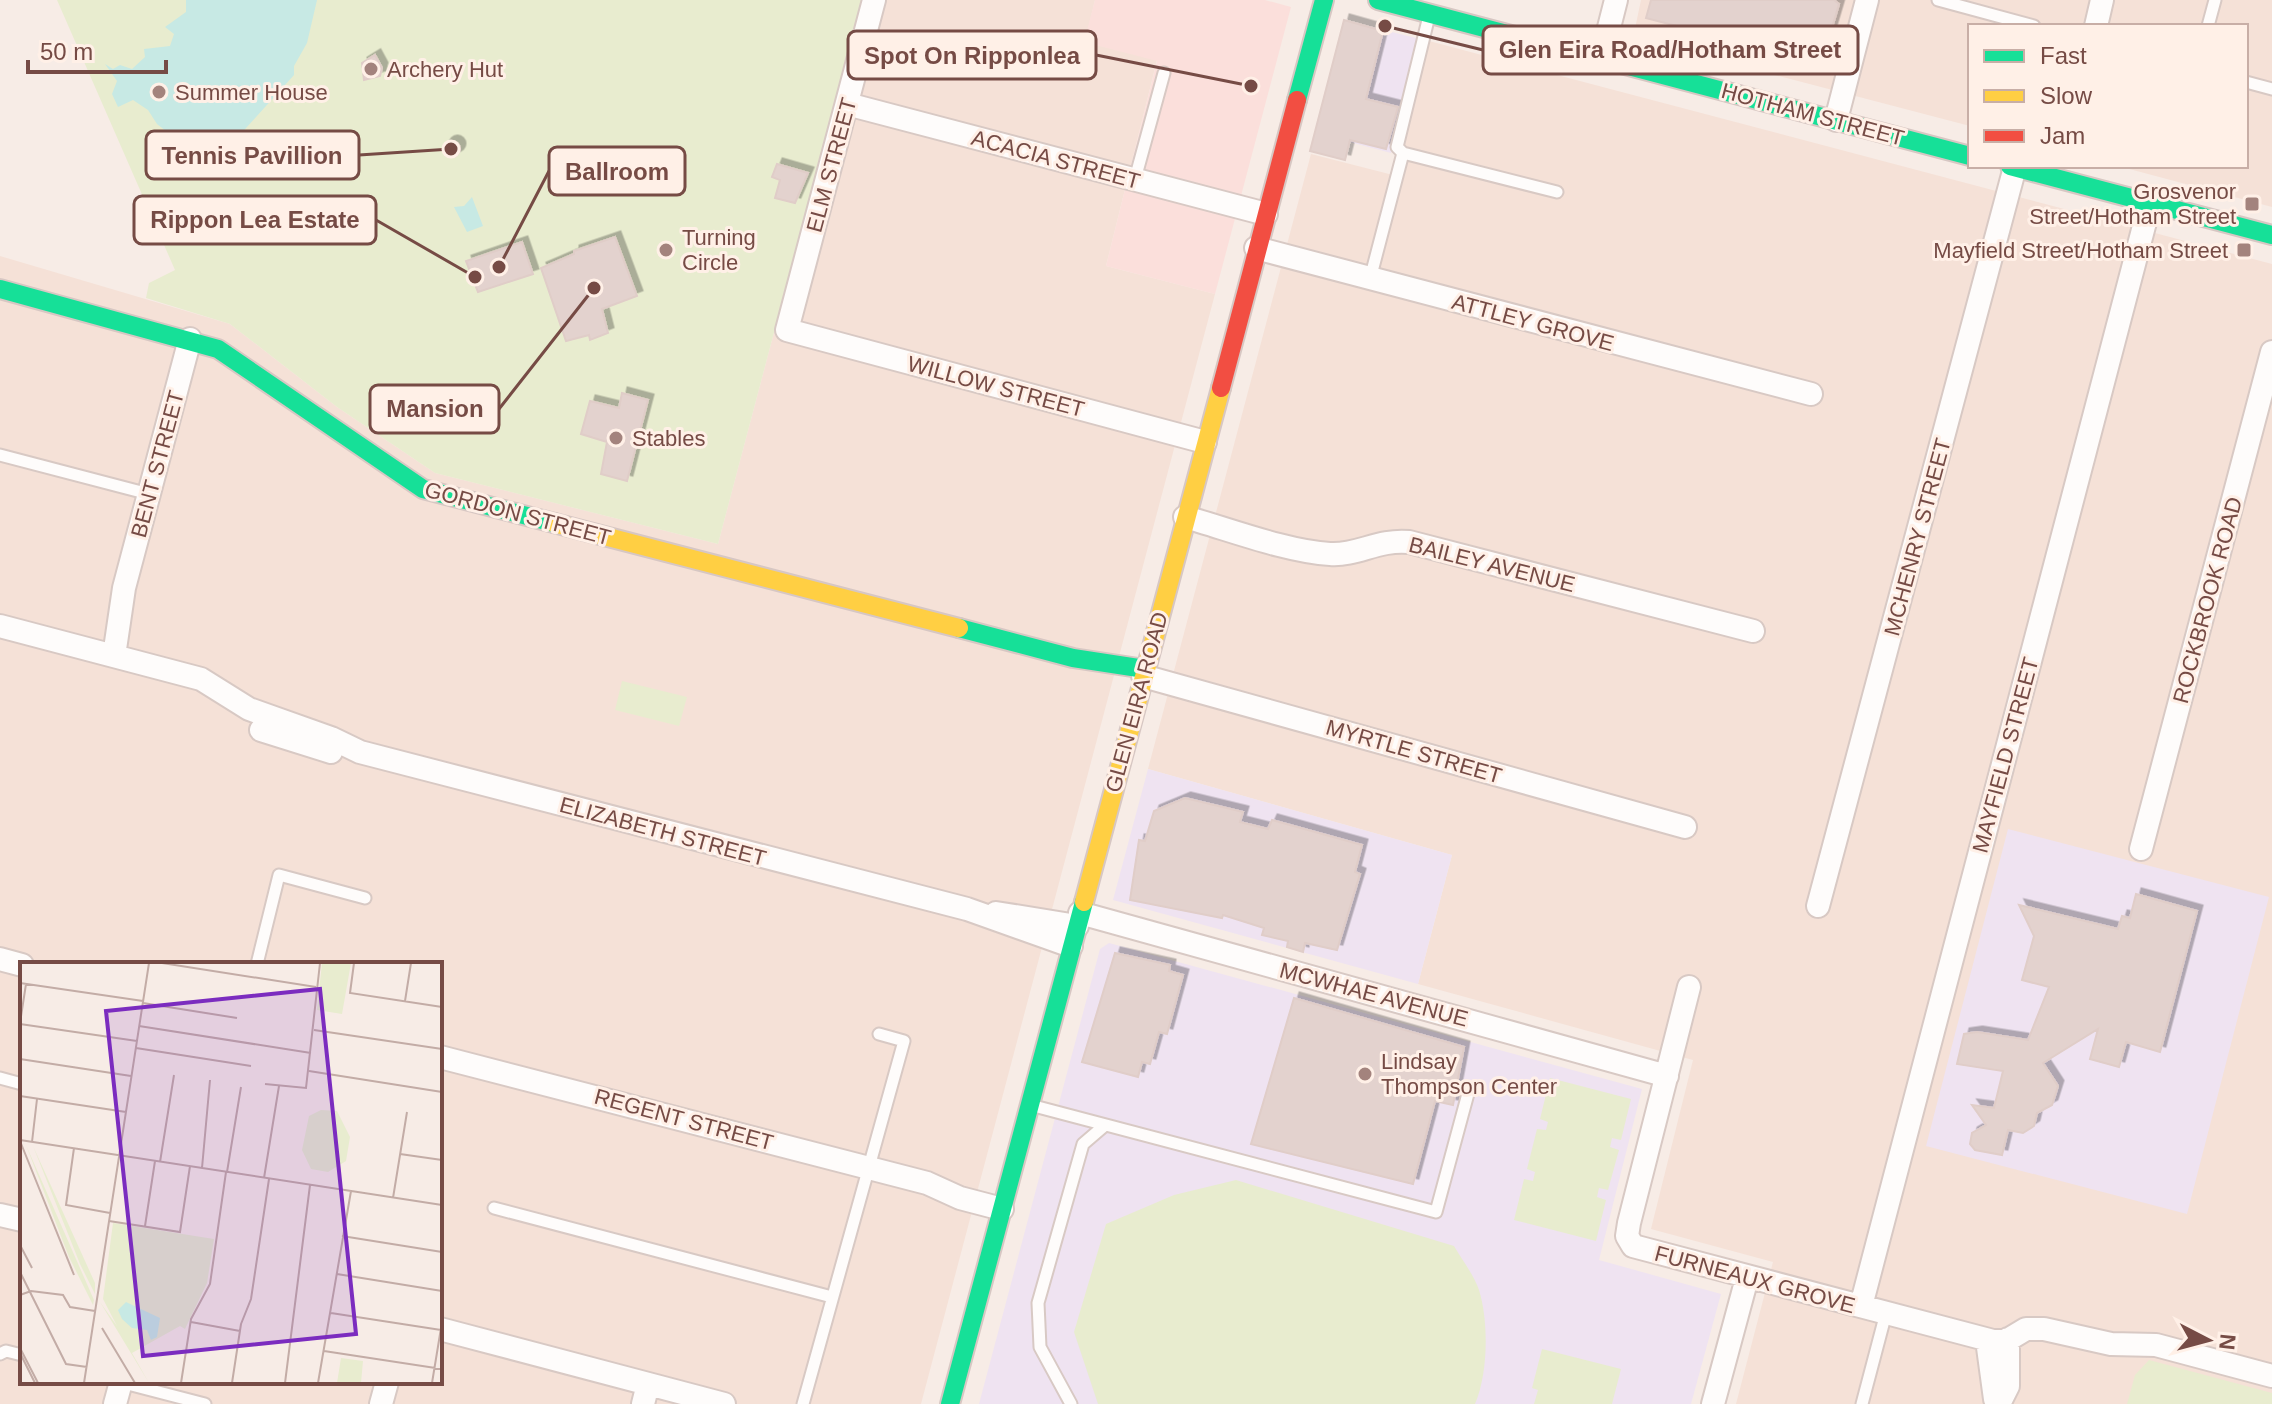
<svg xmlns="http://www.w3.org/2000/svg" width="2272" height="1404" viewBox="0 0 2272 1404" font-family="Arial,sans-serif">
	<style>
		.residential { fill: #f5e1d7; fill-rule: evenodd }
		.commercial { fill: #fbdfdb }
		.education { fill: #efe3f1 }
		.green { fill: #e8eccf }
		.water { fill: #c7e9e4 }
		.building { fill: #e3d2ce; stroke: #e0cdc8; stroke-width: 2; filter: url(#shadow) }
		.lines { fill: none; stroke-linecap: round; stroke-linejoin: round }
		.lane-casing { stroke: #d8c9c4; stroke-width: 15 }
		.street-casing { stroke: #d8c9c4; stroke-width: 26 }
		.fast-casing { stroke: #d7c7c3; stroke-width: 22 }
		.slow-casing { stroke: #d7c7c3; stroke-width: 22 }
		.jam-casing { stroke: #d7c7c3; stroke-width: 22 }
		.lane { stroke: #fefcfb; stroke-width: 11 }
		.street { stroke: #fefcfb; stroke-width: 22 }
		.fast { stroke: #16e098; stroke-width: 18 }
		.slow { stroke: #ffcf43; stroke-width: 18 }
		.jam { stroke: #f24e42; stroke-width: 18 }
		.poi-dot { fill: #a3837d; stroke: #fff0e7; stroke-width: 3 }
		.labels { text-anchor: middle; stroke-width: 6; stroke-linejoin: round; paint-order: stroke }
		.poi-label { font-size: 22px; fill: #764b45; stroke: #fff0e7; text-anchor: start }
		.street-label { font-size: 22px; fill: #764b45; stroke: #fff0e7 }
		.inset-road { fill: none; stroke: #c3aca6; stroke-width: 2 }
		.view { fill: #7b2cbf; fill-opacity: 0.15; stroke: #7b2cbf; stroke-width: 4 }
		.inset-edge { fill: none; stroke: #764b45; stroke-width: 4 }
		.leader { fill: none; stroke: #764b45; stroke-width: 3 }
		.callout-dot { fill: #764b45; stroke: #fff0e7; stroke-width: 3 }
		.callout { fill: #fff0e7; stroke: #764b45; stroke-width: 3 }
		.callout-label { font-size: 24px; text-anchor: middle; font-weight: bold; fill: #764b45 }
	</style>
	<defs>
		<filter id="shadow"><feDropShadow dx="5.5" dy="-5.5" stdDeviation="0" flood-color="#0004"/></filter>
	</defs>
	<rect width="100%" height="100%" fill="#f7ece6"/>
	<!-- residential -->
	<path class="residential" d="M862,0h233l-10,42 72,18 -51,206 109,28 -294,1110h-921v-1148l230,68 107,83 98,66 283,71zM22,964h418v418h-418z
		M1641,0h631v207l-154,-41h128v-140h-276v100l-337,-88z
		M1429,41l843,223v1140h-536l37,-142 -122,-33 42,-169 -275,-76 34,-129 -304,-86 163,-615 82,21z"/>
	<!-- commercial -->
	<path class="commercial" d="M1095,0h170l26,7 -76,287 -109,-28 51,-205 -73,-19z"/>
	<!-- education -->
	<path class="education" d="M1351,22l69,17 -29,114 -75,-20 27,-107z
		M1148,769l304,86 -34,129 -305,-84z
		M2008,829l261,68 -82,317 -261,-68z
		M1109,943l533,146 -43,171 122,34 -30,110h-712l121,-455z"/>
	<!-- green -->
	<path class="green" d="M57,0h805l-144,544 -283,-71 -98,-66 -107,-83 -84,-26 3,-15 26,-13z
		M622,681l65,16 -8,29 -64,-16z
		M1550,1078l81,21 -10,41 -9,-2 -2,9 9,3 -11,40 -9,-2 -2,9 9,3 -10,41 -82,-21 10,-41 9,2 2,-9 -8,-3 10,-40 9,1 2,-8 -8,-3z
		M1236,1180l218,66c8,14 20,29 25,44 10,32 9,84 -4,114h-377l-24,-72 32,-108 68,-29z
		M1542,1349l79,20 -9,35h-78l4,-14 -6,-2z
		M2149,1360l123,33v11h-145l8,-29z"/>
	<!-- water -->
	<path class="water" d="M186,0h131l-10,43 -13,23v9l-57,63 -31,7 -26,-3 -23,-18 -9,-14 -15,-10 -15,7 -6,-13 5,-13 -12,-17 8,5 7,-4 12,4 13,-12 -1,-8 26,-3 4,-12 -9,-7 21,-15z
		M472,197l11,29 -16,6 -13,-25 10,-1z"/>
	<!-- building -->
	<path class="building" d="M1651,0h183l5,4 -16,54 -10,-3 -5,19 -115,-31 3,-12 -50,-13z
		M1344,20l39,11 -17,68 32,8 -12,42 -36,-9 -5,20 -35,-9z
		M375,55l7,13 -2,8 -16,4 -2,-17z
		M444 149a8 8 0 1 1 16 0a8 8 0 1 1-16 0Z
		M777,164l31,9 -13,30 -20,-5 5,-18 -8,-3z
		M615,237l22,59 -35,13 6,24 -18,7 -1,-5 -23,6 -25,-73 33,-14v-3z
		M522,242l11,32 -55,18 -12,-31z
		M622,393l26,7 -21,81 -26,-7 6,-32 -26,-8 9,-33 29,7z
		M1185,798l58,14 -3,10 28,7 4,-9 90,25 -7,27 5,2 -23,76 -32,-7 -2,9 -16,-5 1,-6 -26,-6 2,-7 -41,-13 -1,3 -92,-18 9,-60 6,1 9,-30z
		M2136,894l61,17 -37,141 -34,-10 -7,25 -29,-8 8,-30 -55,34 15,23 -6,19 -15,8 -3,13 -11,7 -15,-3 -6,25 -27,-5 -5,-6 2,-11 14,-8 -14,-20 22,3 9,-37 -46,-7 7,-30 13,-2 51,8 21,-53 -27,-7 12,-44 -15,-31 99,24 4,-13 8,2z
		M1115,953l55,12 -1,6 14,4 -16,59 -8,-2 -9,32 -8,-2 -4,15 -56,-15z
		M1294,998l170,49 -11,58 -18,-4 -22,83 -162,-40z"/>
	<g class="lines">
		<!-- lane casing -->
		<g class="lane-casing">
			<path id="lane" d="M1938,0l96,26
				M2208,26l7,-26
				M2246,82l26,7
				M1403,153l-6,-6 31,-127
				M1135,179l29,-106
				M1370,279l33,-126 154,39
				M0,455l149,39
				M257,964l22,-89 86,23
				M0,1078l22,6
				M1034,1106l402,106 33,-122
				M494,1208l338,89
				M0,1354l6,-3 16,4
				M120,1382l85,22
				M803,1404l101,-363 -25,-7
				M1071,1404l-31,-57 -2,-44 45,-159 21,-18
				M1862,1404l24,-91"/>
		</g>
		<!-- street casing -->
		<g class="street-casing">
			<path id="street" d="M874,0l-87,330 418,112
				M2096,26l6,-26
				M1601,59l15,-59
				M847,104l419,110
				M1836,120l31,-120
				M1256,248l555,146
				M1185,517c43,12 103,35 145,37 27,2 48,-15 79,-12l344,89
				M0,626l201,53 48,30 82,29 29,14 607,157 104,37
				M114,656l10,-68 66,-249
				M1143,676l542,151
				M261,730l70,22
				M2141,849l131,-497
				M1818,906l197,-739
				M996,913l81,13
				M1080,913l587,163
				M0,959l22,6
				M1689,987l-60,236 -2,13 6,10 360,95h13l20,-12h18l67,15 45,1 116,31
				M440,1057l487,126 33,15 42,11
				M0,1215l22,5
				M1861,1306l289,-1103
				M440,1329l284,75
				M1987,1340l8,59
				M115,1404l6,-22
				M381,1404l6,-22
				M643,1404l5,-20
				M1713,1404l34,-126
				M1999,1404l9,-18v-47"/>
		</g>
		<!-- fast casing -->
		<g class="fast-casing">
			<path id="fast" d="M1378,0l592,156
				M1297,100l27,-100
				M2010,166l262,69
				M0,289l218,60 205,140 131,34
				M959,628l114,30 72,11
				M950,1404l134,-502"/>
		</g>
		<!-- slow casing -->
		<g class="slow-casing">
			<path id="slow" d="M554,523l405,105
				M1084,902l137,-514"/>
		</g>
		<!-- jam casing -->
		<g class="jam-casing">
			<path id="jam" d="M1221,388l76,-288"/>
		</g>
		<!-- lane -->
		<use href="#lane" class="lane"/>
		<!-- street -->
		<use href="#street" class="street"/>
		<!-- fast -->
		<use href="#fast" class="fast"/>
		<!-- slow -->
		<use href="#slow" class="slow"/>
		<!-- jam -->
		<use href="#jam" class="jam"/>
	</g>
	<!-- markers -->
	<g class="poi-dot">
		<circle cx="371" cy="69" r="8"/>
		<circle cx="159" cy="92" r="8"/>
		<rect x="2244" y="196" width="16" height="16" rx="4"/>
		<circle cx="666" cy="250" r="8"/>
		<rect x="2236" y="242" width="16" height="16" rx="4"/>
		<circle cx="616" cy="438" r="8"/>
		<circle cx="1365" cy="1074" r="8"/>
	</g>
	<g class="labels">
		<!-- poi labels -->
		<g class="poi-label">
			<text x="387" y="77">Archery Hut</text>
			<text x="175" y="100">Summer House</text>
			<text x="2236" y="199" text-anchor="end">Grosvenor<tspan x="2236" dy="25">Street/Hotham Street</tspan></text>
			<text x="682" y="245">Turning<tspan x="682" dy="25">Circle</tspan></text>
			<text x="2228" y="258" text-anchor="end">Mayfield Street/Hotham Street</text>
			<text x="632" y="446">Stables</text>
			<text x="1381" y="1069">Lindsay<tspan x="1381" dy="25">Thompson Center</tspan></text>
		</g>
		<!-- street labels -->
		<g class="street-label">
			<text transform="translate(1813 114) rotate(15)" y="8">HOTHAM STREET</text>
			<text transform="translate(1056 159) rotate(15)" y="8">ACACIA STREET</text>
			<text transform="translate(831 165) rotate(-75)" y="8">ELM STREET</text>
			<text transform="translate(1533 322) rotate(15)" y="8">ATTLEY GROVE</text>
			<text transform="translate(996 386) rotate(15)" y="8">WILLOW STREET</text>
			<text transform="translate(157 464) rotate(-75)" y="8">BENT STREET</text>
			<text transform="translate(518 513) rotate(15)" y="8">GORDON STREET</text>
			<text transform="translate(1917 537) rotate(-75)" y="8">MCHENRY STREET</text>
			<text transform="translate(1492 564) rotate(14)" y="8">BAILEY AVENUE</text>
			<text transform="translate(2207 600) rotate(-75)" y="8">ROCKBROOK ROAD</text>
			<text transform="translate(1136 702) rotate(-75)" y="8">GLEN EIRA ROAD</text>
			<text transform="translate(1414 751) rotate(16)" y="8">MYRTLE STREET</text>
			<text transform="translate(2005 755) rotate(-75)" y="8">MAYFIELD STREET</text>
			<text transform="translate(663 831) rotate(15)" y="8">ELIZABETH STREET</text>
			<text transform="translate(1374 994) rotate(15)" y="8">MCWHAE AVENUE</text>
			<text transform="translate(684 1119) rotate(15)" y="8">REGENT STREET</text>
			<text transform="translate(1755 1279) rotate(15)" y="8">FURNEAUX GROVE</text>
		</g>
	</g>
	<!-- overview -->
	<g transform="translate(20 962)">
		<rect width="422" height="422" fill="#f7ece6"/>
		<path d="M302,1h29l-9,51 -25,-4zM301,148l16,1 13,26 -4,24 -18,11 -17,-3 -9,-19 7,-34zM6,183l68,155 -1,5 -24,-48zM13,184l62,137v11l-15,-30zM93,261l101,16 -7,44 -22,46 -5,-3 -48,27 17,30 -49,-81 17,24 -14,-27zM321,396l22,3 -2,22h-24z" fill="#e8eccf"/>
		<path d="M106,340l34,16 -3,19 -6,3 -4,-10 -15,-2 -10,-9 -4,-9z" fill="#c7e9e4"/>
		<path class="inset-road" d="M142,1l154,24M334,1l-4,30 92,14M0,21l123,18M385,39l6,-38M123,41l94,15M0,61l6,-39M0,62l117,17M119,64l172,27M294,68l128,19M116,86l115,18M0,97l111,17M289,109l133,21M245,122l41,4 14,-125M0,134l106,16M0,178l422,65M0,179l54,134M12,180l5,-43M54,186l-8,57 44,8M380,192l42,6M140,200l14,-87M182,206l8,-88M207,210l14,-85M244,216l15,-92M373,236l14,-86M89,259l71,11 10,-66M125,264l10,-65M322,274l100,16M0,283l12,23M0,310l46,92 21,3M317,312l105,17M0,333l11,-4 32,4 7,12 25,4M311,351l110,17M171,360l49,9M221,362l10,-25 18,-120M82,366l33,55M0,386l18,35M304,389l118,18M0,391l15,30M64,421l65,-420M161,421l10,-64 19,-35 16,-112M212,421l9,-59M265,421l25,-198M298,421l33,-192M412,421l10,-61"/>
		<path class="view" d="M300,27l36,345 -213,22 -37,-345z"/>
		<rect width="422" height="422" class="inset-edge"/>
	</g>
	<!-- callouts -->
	<path class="leader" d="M1385 26L1483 50M1251 86L1096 55M451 149L359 155M499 267L549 171M475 277L376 220M594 288L499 409"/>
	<g class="callout-dot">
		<circle cx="1385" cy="26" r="8"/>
		<circle cx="1251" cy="86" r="8"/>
		<circle cx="451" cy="149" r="8"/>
		<circle cx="499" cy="267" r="8"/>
		<circle cx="475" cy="277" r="8"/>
		<circle cx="594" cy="288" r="8"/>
	</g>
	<g class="callout">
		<rect x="1483" y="26" width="375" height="48" rx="8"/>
		<rect x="848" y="31" width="248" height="48" rx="8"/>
		<rect x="146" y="131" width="213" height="48" rx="8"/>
		<rect x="549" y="147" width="136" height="48" rx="8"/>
		<rect x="134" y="196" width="242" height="48" rx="8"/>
		<rect x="370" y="385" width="129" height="48" rx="8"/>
	</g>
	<g class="callout-label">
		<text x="1670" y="58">Glen Eira Road/Hotham Street</text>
		<text x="972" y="64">Spot On Ripponlea</text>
		<text x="252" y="164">Tennis Pavillion</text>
		<text x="617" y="180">Ballroom</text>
		<text x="255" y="228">Rippon Lea Estate</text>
		<text x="435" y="417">Mansion</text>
	</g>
	<!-- legend -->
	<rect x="1968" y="24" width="280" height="144" fill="#fff0e7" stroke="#c8aea6" stroke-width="2"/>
	<rect x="1984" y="50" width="40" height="12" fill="#16e098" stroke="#c8aea6" stroke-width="2"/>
	<text x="2040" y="64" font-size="24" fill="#764b45">Fast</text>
	<rect x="1984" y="90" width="40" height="12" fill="#ffcf43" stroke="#c8aea6" stroke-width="2"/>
	<text x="2040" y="104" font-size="24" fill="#764b45">Slow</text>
	<rect x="1984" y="130" width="40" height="12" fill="#f24e42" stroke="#c8aea6" stroke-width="2"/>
	<text x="2040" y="144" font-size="24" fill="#764b45">Jam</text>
	<!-- north arrow -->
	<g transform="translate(2208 1340) rotate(96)" stroke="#fff0e7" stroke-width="6" paint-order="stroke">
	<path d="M0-6L14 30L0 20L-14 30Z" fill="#764b45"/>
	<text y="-12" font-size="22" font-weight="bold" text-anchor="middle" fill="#764b45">N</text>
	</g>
	<!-- scale -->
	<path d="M28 60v12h138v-12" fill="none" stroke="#764b45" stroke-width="4"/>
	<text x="40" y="60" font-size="24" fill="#764b45" stroke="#fff0e7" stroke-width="6" paint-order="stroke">50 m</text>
</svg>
